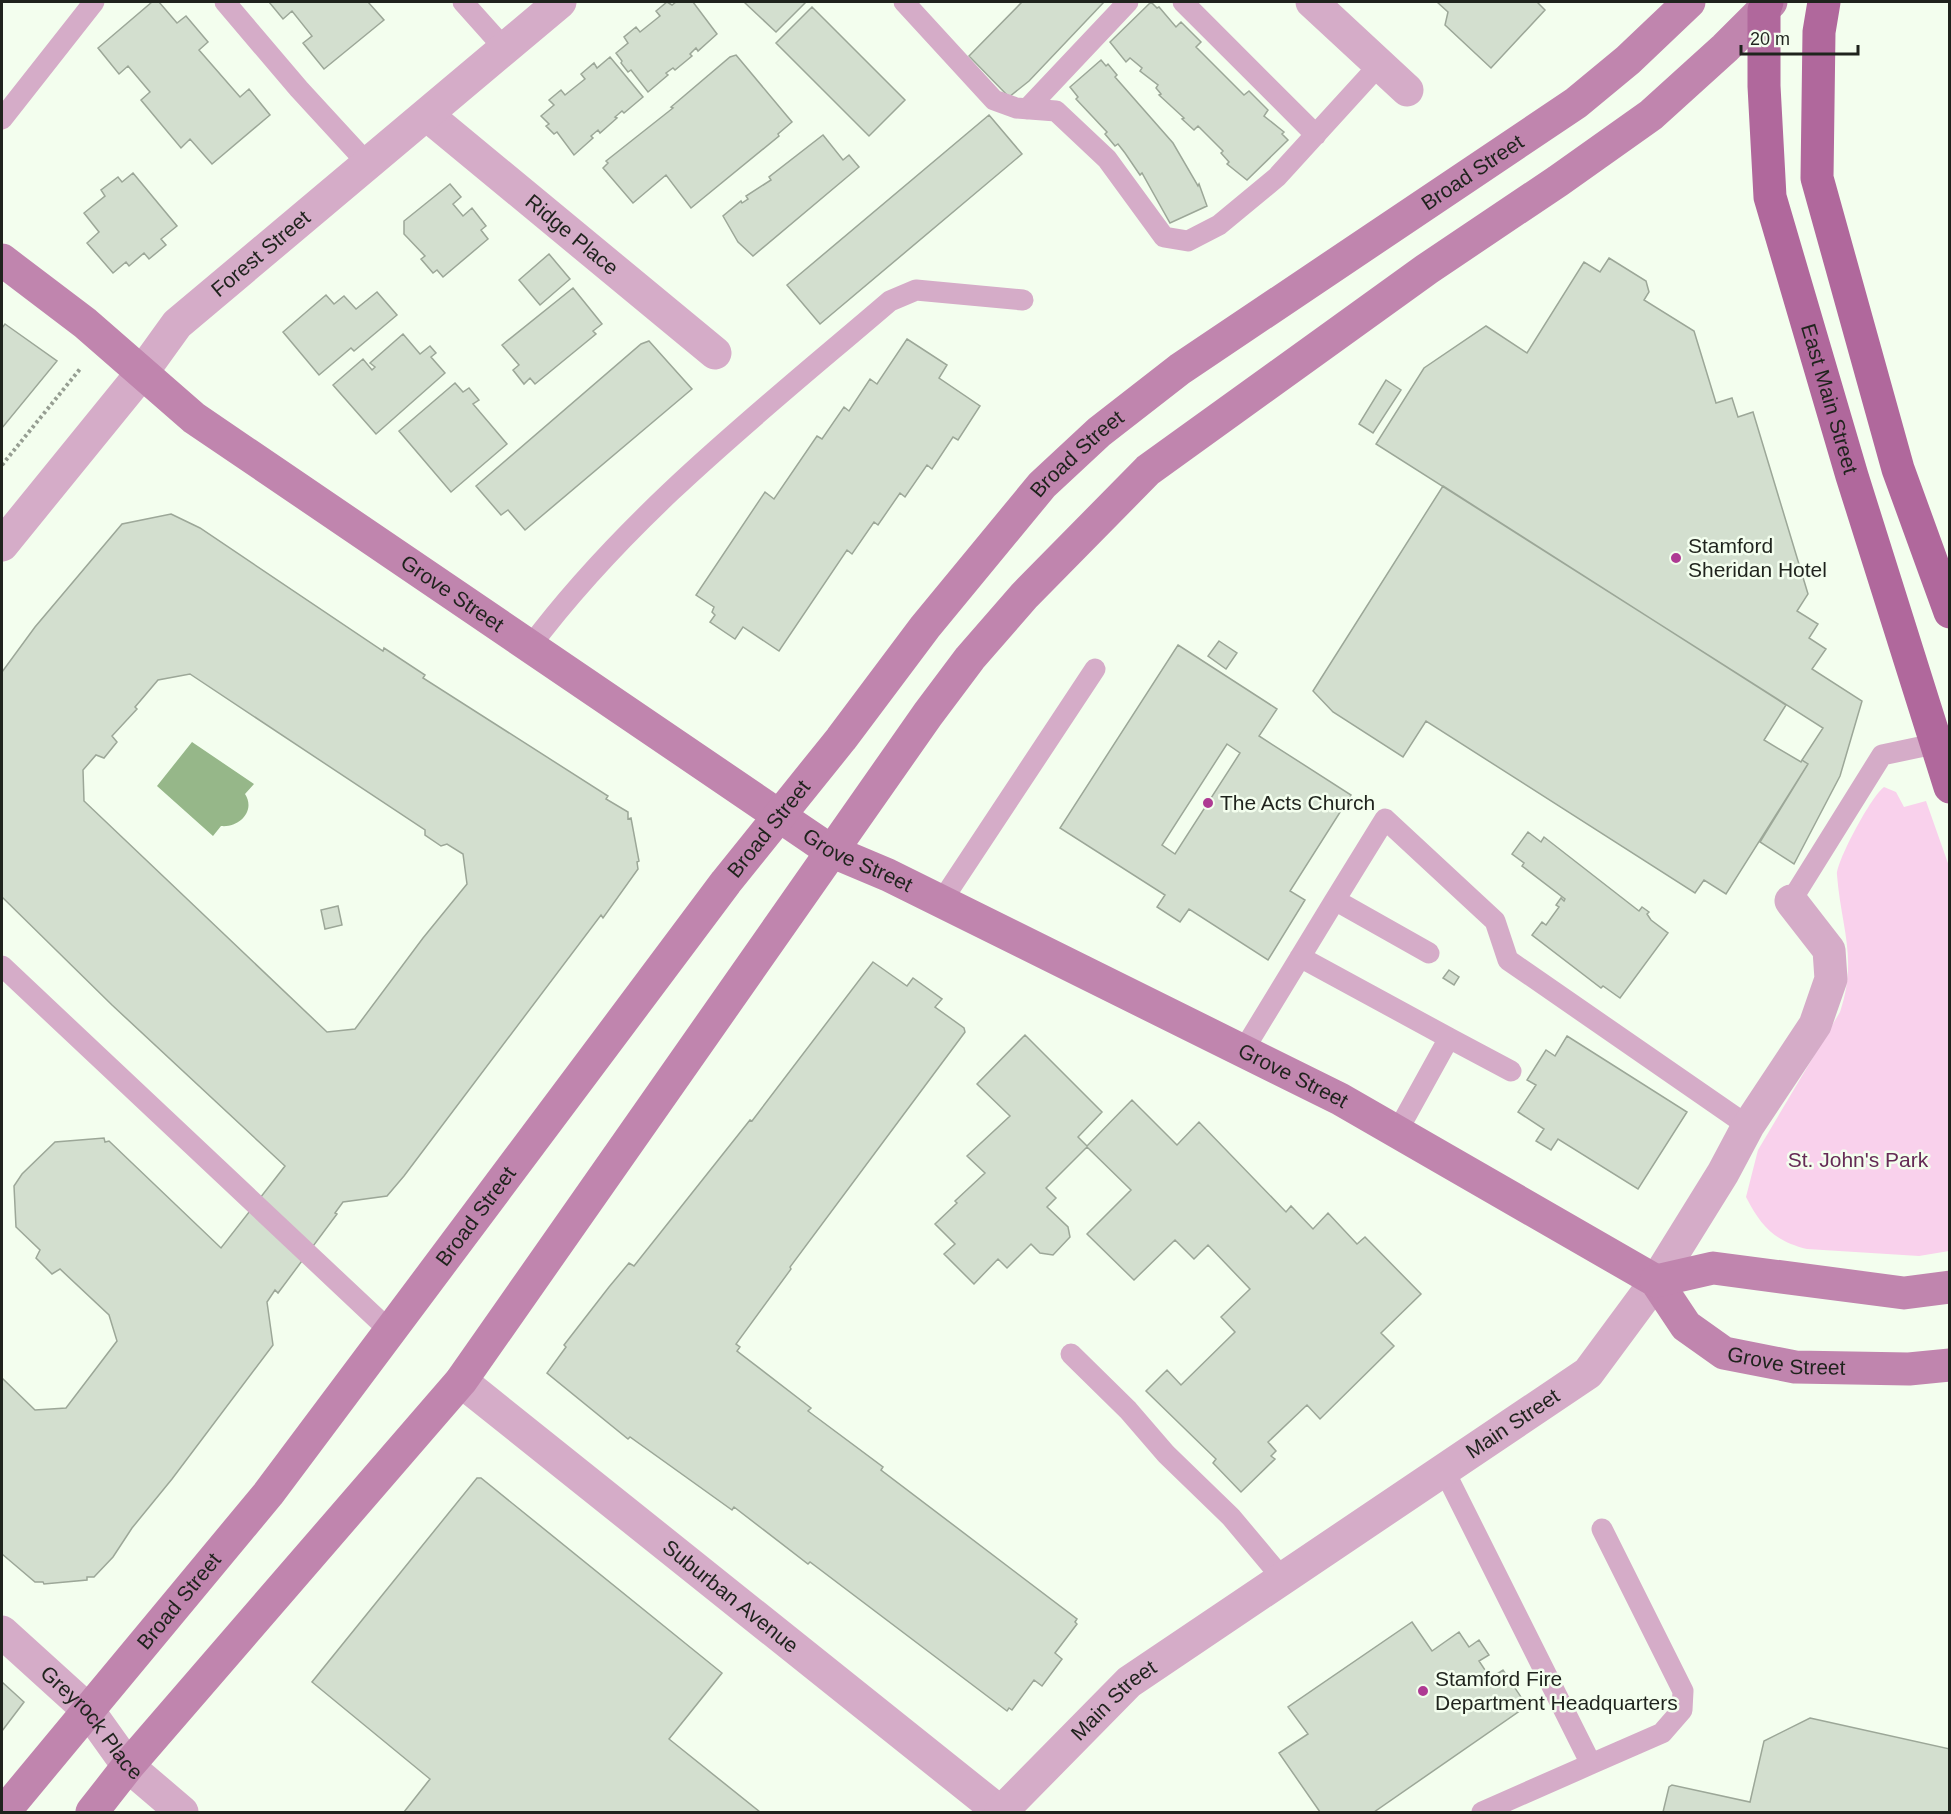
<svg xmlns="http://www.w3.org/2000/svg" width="1951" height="1814" viewBox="0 0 1951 1814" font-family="Helvetica,sans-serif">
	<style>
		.green { fill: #f9d1ec }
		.water { fill: #96b789 }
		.building { fill: #d3dfcf; stroke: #9ca798; stroke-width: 1.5; fill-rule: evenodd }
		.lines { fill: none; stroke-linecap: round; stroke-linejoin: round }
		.path { stroke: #969e92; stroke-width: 4; stroke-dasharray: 3 3; stroke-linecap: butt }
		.service { stroke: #d5acc8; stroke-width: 21 }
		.minor { stroke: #d5acc8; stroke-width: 33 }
		.tertiary { stroke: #d5acc8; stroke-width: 33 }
		.secondary { stroke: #c085ae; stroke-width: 33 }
		.primary { stroke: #b0689c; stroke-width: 33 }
		.poi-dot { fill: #ae3a93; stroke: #f3feee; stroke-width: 2 }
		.labels { text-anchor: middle; stroke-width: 5; stroke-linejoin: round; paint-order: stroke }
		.street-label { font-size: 21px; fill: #1f231d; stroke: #f3feee }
		.poi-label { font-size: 21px; fill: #1f231d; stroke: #f3feee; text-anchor: start }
		.park-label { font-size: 21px; fill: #652a56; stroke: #f3feee }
	</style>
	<rect width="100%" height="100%" fill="#f3feee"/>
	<!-- green -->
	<path class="green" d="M1884,787l12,5 8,15 22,-6 24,68 -1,382 -30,5 -112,-7c-33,-8 -46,-23 -61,-52l12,-47 82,-138c18,-54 1,-85 -3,-137 -1,-13 35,-80 47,-88z"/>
	<!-- water -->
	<path class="water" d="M192,742l62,42 -9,10c11,17 -6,34 -24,32l-8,10 -56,-50z"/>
	<!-- building -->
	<path class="building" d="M152,2h7l18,21 9,-7 22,26 -9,8 41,47 9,-8 21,26 -58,49 -22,-25 -9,9 -40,-48 9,-8 -22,-26 -9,8 -21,-26z
		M269,2h99l16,18 -60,49 -21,-26 9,-7 -20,-25 -9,8z
		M667,2l5,3 4,-3h17l24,32 -19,17 -2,-3 -6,6 2,2 -17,14 -2,-2 -7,5 2,2 -20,17 -17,-22 -3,2 -7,-9 1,-2 -6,-8 12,-10 -4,-6 12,-10 4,5 20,-16 -4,-5z
		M744,2h62l-30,30z
		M1022,2h82l-75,79 -20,16 -40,-41z
		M1151,2l6,6 2,-1 17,20 5,-5 20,20 -5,5 48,48 5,-4 19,19 -4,6 20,16 -2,2 6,6 -41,40 -20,-16 2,-2 -8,-9 2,-2 -25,-25 -4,4 -12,-11 2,-1 -25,-23 2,-1 -5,-6 2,-3 -18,-14 2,-3 -12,-10 -4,4 -16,-20z
		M1437,2h100l8,8 -54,58 -46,-43 3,-13z
		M812,7l93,93 -36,36 -93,-93z
		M736,55l56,67 -14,12 1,2 -88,72 -25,-33 -33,28 -30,-35 5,-5 -2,-2 67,-53 -2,-1 59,-50z
		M610,57l33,40 -19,16 -2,-2 -7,6 2,1 -17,15 -2,-3 -7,6 2,2 -19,17 -17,-23 -3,2 -8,-8 3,-2 -8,-8 13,-11 -5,-5 12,-10 4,5 20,-16 -4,-5 13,-11 3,5z
		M1101,60l5,6 2,-2 9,11 -2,2 58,66 25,43 1,-2 8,22 -37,17 -28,-50 -2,2 -15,-22 -7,-9 -3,2 -10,-12 2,-2 -31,-33 2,-2 -8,-10z
		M989,115l33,39 -202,170 -33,-39z
		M823,135l20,25 6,-5 10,12 -106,89 -15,-14 -15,-26 18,-15 1,2 6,-4 -2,-3 25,-16 -2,-3z
		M133,173l44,53 -16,13 5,6 -17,14 -5,-6 -15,13 -3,-4 -13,11 -26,-30 12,-11 -15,-19 21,-17 -4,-6 17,-13 4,5z
		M450,184l11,13 -8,7 10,12 9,-8 14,18 -5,4 7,9 -45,38 -6,-7 -4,3 -12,-14 4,-3 -21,-22v-13z
		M549,254l21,25 -30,26 -21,-25z
		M1609,258l37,23 3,11 -5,8 50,31 22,72 16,-5 6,19 15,-5 55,182 -11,17 21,13 -9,14 17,11 -14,20 50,32 -22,75 -46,88 -34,-22 48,-78 -6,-4 21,-32 -447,-284 48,-76 62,-42 41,27 57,-91 16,10z
		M573,288l29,36 -9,7 3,3 -61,50 -5,-6 -6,6 -11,-14 6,-5 -17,-20z
		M377,292l20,23 -43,36 -3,-3 -32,27 -36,-43 43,-37 8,9 10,-8 12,13z
		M5,324l52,37 -55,67v-100z
		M403,334l17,20 10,-8 6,7 -5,4 14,16 -69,61 -43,-49 30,-26 9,11 3,-3 -5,-4z
		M907,339l40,26 -8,13 41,28 -22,34 -5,-3 -21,32 -5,-4 -22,32 -5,-4 -22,32 -4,-3 -22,32 -5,-4 -68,101 -36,-24 -8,12 -25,-17 5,-7 -3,-3 2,-5 -18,-12 69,-103 9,7 43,-63 5,3 22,-32 5,4 21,-32 7,5z
		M649,341l43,48 -167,141 -17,-20 -7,5 -25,-29 165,-142z
		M1386,380l15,10 -28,43 -14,-9z
		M455,383l8,9 6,-4 10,12 -6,4 34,40 -56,48 -52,-61z
		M1443,486l343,219 -22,35 37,22 1,-2 6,4 -82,130 -22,-14 -9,13 -269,-172 -23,36 -70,-45 -20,-21z
		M171,514l29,14 183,123 1,-3 41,27 -2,3 185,118 -2,3 22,13v7l3,-1 8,43 -2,1 1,7 -35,49 -2,-3 -197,261 -17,20 -44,6 -8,11 2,1 -59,79 -3,-3 -8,12 6,43 -101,134 -40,49 -19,29 -19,20h-7v3l-43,4 -1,-2h-8l-33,-28v-176l33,32 31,-2 51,-67 -8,-26 -49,-46 -8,5 -16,-16 4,-8 -24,-23 -2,-41 8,-12 33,-32 49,-4 1,4 4,-1 112,107 64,-82 -173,-161 -110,-108v-225l33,-45 87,-103zM190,674l235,156v5l16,11 6,-2 16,10 4,30 -44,54 -68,91 -28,3 -243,-231 -1,-31 13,-15 8,3 13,-16 -5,-6 25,-27 -2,-2 23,-27z
		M1219,641l18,12 -11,16 -18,-13z
		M1178,645l99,64 -18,27 92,59 -61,96 15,9 -37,60 -79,-51 -9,13 -23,-15 8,-12 -105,-67zM1227,744l13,9 -65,101 -13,-9z
		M1528,832l13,10 3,-5 95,74 3,-4 7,5 -2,2 4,6 17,13 -48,65 -17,-12 -2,2 -69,-53 10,-13 4,3 13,-18 -3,-2 5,-7 3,3 1,-2 -43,-33 2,-3 -12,-9z
		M338,906l4,19 -17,4 -4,-19z
		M873,962l34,24 6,-8 29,21 -7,8 29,21 1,4 -175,235 1,2 -55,75 4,3 -3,4 74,57 -3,3 75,56 -2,3 196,149 -2,3 2,2 -22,29 7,6 -20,27 -8,-6 -22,30 -3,-2 -2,3 -197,-149 -2,2 -74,-57 -2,3 -102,-73 -2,2 -81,-66 19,-26 -2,-2 45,-58 20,-24 5,3 116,-146 2,1z
		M1449,970l10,7 -5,8 -11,-7z
		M1025,1035l77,77 -24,25 9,9 45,-46 45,45 22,-23 87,90 5,-6 22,23 15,-16 29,31 8,-7 56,57 -40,39 13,13 -74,73 -13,-14 -39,37 8,9 -5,5 4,3 -34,33 -28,-29 3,-4 -70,-68 21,-21 14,15 54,-53 -14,-15 29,-28 -42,-44 -14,14 -19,-19 -41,40 -47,-46 44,-44 -44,-43 -41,41 10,10 -9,9 21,20 2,10 -17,18 -13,-2 -9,-9 -24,24 -9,-9 -24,25 -30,-30 11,-10 -20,-20 22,-21 -2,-2 30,-28 -18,-17 43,-40 -33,-32z
		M1567,1036l120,76 -49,77 -80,-50 -7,11 -15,-9 8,-12 -26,-17 18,-27 -9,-5 19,-30 9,6z
		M477,1478h4l241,195 -53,66 91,73h-356l26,-33 -118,-97z
		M1412,1622l20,29 27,-19 10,15 10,-7 10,15 -10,6 10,15 -11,7 2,2 23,-15 24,36 -153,106h-54l-41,-59 29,-19 -20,-27z
		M2,1682l22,20 -22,29z
		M1810,1718l140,31v63h-287l6,-25 3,-2 78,17 14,-61z"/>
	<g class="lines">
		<!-- path -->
		<path class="path" d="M2,465l78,-96"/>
		<!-- service -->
		<path class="service" d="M225,2l74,87 69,75
			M463,2l42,47
			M904,2l90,98 22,8 40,3 51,48 57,78 24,4 31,-16 58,-48 103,-113
			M1183,2l133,133
			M1027,109l101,-107
			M2,119l92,-117
			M529,648c100,-134 235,-239 361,-347l26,-11 107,10
			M1335,900l50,-81 110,102 13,39 240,166
			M1791,901l91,-146 52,-11
			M941,902l154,-233
			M1300,957l149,81 -52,94
			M2,966l388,365
			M1449,1038l62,33
			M1243,1051l92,-151 94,53
			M1071,1354l57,56 38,44 65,63 52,62
			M1444,1470l147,294 71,-31 20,-23 1,-19 -81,-162
			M1482,1812l109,-48"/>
		<!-- minor -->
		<g class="minor">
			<path d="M1312,2l95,88"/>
			<path id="s1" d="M427,115l288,238"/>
			<path id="s2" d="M141,374l36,-50 383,-322"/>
			<path d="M1656,1281l67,-108 25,-47 67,-101 16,-46 -2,-29 -38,-49"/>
			<path id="s3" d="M461,1381l539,431"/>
		</g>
		<!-- tertiary -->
		<g class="tertiary">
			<path d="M2,545l139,-171"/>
			<path id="s4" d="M2,1632l86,78 40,56 54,46"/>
			<path id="s5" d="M1001,1812l128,-130 459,-309 68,-92"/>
		</g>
		<!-- secondary -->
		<g class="secondary">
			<path id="s6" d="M2,260l83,63 109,95 637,433 57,24 452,224 316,182 30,45 38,27 71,14 114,2 41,-4"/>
			<path d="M1656,1281l57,-13 191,25 46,-6"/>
			<path id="s7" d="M4,1812l264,-318 458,-612 115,-143 84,-112 117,-142 57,-53 81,-63 396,-266 52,-43 61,-58"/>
			<path d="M92,1812l36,-46 333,-385 467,-667 42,-56 54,-62 124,-126 279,-201 131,-88 93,-66 74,-67 46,-46"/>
		</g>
		<!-- primary -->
		<g class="primary">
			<path id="s8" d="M1767,2l-3,8v76l6,111 82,279 98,311"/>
			<path d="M1824,2l-5,30 -2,146 81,291 52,143"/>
		</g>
	</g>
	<!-- markers -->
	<g class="poi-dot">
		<circle cx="1676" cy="558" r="6"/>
		<circle cx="1208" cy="803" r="6"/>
		<circle cx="1423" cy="1691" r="6"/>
	</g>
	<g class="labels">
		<!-- street labels -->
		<g class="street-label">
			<text dy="7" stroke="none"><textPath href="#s7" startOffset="2218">Broad Street</textPath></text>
			<text dy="7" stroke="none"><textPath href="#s1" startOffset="188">Ridge Place</textPath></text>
			<text dy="7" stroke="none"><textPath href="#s2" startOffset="171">Forest Street</textPath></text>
			<text dy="7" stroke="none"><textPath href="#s8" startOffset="406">East Main Street</textPath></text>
			<text dy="7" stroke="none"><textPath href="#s7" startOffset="1732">Broad Street</textPath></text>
			<text dy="7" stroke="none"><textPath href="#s6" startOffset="561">Grove Street</textPath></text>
			<text dy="7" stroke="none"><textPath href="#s7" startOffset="1246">Broad Street</textPath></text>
			<text dy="7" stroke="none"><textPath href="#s6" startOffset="1047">Grove Street</textPath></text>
			<text dy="7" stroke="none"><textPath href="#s6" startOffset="1533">Grove Street</textPath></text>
			<text dy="7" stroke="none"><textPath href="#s7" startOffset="760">Broad Street</textPath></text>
			<text dy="7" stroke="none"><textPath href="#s6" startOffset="2114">Grove Street</textPath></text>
			<text dy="7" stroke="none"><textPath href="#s5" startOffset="645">Main Street</textPath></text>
			<text dy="7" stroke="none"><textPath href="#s3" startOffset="345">Suburban Avenue</textPath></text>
			<text dy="7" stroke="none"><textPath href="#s7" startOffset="274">Broad Street</textPath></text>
			<text dy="7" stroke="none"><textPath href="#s5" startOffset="159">Main Street</textPath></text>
			<text dy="7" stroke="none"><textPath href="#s4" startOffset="128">Greyrock Place</textPath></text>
		</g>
		<!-- poi labels -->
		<g class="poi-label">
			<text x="1688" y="553">Stamford<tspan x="1688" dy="24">Sheridan Hotel</tspan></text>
			<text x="1220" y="810">The Acts Church</text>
			<text x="1435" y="1686">Stamford Fire<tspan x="1435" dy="24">Department Headquarters</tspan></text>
		</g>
		<!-- park labels -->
		<g class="park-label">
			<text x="1858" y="1167">St. John's Park</text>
		</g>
	</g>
	<!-- border -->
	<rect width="1951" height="1814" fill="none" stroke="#1f231d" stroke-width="6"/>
	<!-- scale -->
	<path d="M1741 45v9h117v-9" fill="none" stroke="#1f231d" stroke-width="3"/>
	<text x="1750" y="45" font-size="18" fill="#1f231d" stroke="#f3feee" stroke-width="4.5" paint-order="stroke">20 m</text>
</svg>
